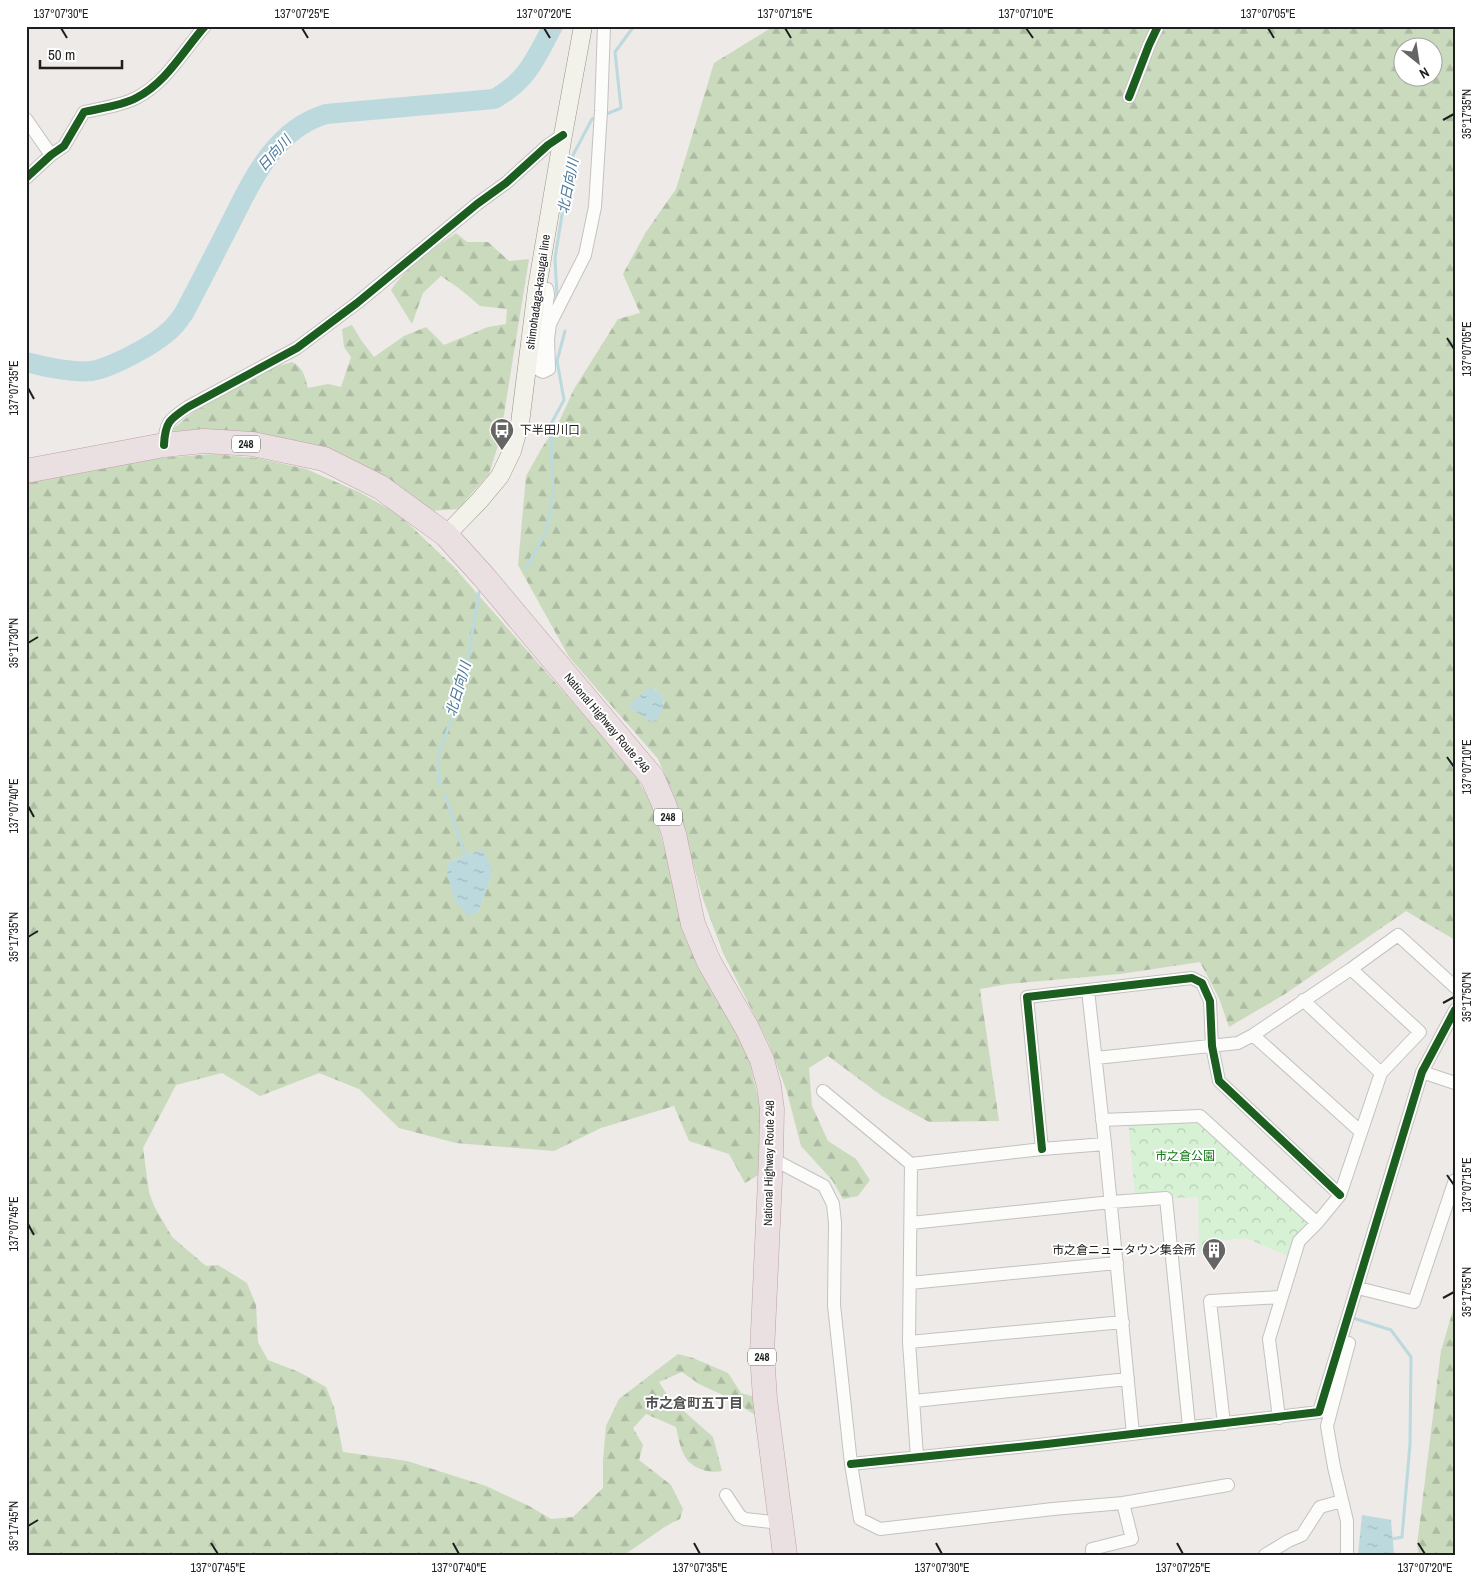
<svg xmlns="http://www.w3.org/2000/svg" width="1481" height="1581" viewBox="0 0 1481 1581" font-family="'Archivo Narrow','Noto Sans JP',sans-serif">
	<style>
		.forest { fill: url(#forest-firs); fill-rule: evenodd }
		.park { fill: url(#park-crowns) }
		.water { fill: url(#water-ripples) }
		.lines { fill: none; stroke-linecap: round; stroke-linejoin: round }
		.stream { stroke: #bcd9de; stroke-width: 3 }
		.river { stroke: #bcd9de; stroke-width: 20 }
		.street-casing { stroke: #c4c2c1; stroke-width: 14 }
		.secondary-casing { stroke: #969580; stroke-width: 19 }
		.highway-casing { stroke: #c09fab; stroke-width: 25 }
		.street { stroke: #fcfcfb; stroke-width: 12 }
		.secondary { stroke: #f3f2ea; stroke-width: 18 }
		.highway { stroke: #eae0e2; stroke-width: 24 }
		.cycleway-casing { stroke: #fff; stroke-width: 11 }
		.cycleway { stroke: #1b5e20; stroke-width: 8 }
		.ticks { fill: none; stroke: #1e1e1e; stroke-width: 2 }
		.labels { text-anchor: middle; stroke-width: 4; stroke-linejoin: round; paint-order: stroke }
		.shield { fill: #fff; stroke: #626262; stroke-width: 1 }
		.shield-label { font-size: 11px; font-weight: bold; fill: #1e1e1e }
		.street-label { font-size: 12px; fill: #1e1e1e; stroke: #fff }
		.poi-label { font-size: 12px; fill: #1e1e1e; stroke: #fff; text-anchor: start }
		.park-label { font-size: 12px; fill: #117813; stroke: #fff }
		.water-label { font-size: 14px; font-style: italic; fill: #49779b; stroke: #fff }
		.neighbourhood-label { font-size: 14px; font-weight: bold; fill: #515151; stroke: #fff }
		.neatline { fill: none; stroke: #1e1e1e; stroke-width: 2 }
		.ticks-label { font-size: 12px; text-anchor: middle; fill: #1e1e1e }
	</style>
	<defs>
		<pattern id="forest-firs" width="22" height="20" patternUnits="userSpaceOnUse" patternTransform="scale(1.25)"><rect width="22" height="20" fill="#cadabd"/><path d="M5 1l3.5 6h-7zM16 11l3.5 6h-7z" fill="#adbba2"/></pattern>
		<pattern id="park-crowns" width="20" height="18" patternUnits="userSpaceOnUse" patternTransform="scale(1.25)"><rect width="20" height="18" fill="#d6f1d4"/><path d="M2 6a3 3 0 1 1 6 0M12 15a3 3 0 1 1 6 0" fill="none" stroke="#b7ceb6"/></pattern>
		<pattern id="water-ripples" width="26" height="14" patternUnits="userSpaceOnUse" patternTransform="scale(1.25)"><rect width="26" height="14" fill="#bcd9de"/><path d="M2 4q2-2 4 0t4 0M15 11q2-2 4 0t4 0" fill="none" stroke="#a1babe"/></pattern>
	</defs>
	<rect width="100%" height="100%" fill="#edeae7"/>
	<!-- forest -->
	<path class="forest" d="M774,26h681v914l-49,-29 -121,83 -56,33 -10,-29 -19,-36 -80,12 -112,10 -28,5 19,132 -70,1 -47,-26 -54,-40 -19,12 3,38 16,35 28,18 14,21 -12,16 -15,3 -11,-19 -31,-34 -14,-54 -18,-48 -46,-91 -20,-54 -29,-103 -16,-37 -89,-102 -51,-92 8,-89 17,-30 14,-20 17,-37 44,-70 22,-6 -17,-39 23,-42 30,-43 38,-126zM1404,48h30v30h-30zM655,689l6,5 3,9 -13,18 -19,-12 -2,-5z
		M456,233l11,9h21l21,19 20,-2 -29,180 -11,35 -31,35 -27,2 -50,-31 -205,-46 -3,-5 19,-16 80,-45 20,-6c11,5 13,15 16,26l20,-4 13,3 10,-30 -7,-10 -2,-18 10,-4 9,15 13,17 30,-21 22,-9 18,18 44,-18 18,-3 1,-15 -27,-3 -20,-17 -19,-13 -18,17 -11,31 -21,-34c18,-26 39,-39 65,-57z
		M213,454l44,4 49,11 53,23 39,22 55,52 180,205 20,36 40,146 31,53 25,53 11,47v68l-15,9 -16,-29 -40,-13 -15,-35 -73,22 -47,23 -98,-8 -57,-15 -40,-39 -40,-16 -59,23 -38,-23 -46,12 -33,63 6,44 5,14 18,31 34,29 12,-1 29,18 9,22 2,37 10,18 31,12 27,15 8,20 9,45 64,9 79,25 43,20 22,13 22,-2 30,-29v-28l3,-34 13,-27 59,-45 15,4 35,15 13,20 17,5 2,20 -33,-21 -28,-13 -17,-12 -23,10 10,16 44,39 9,34c-13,3 -32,-3 -38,-16 -4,-8 -6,-19 -8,-28l-30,-13 -13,14 10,17 -4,15 32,25 12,24 -3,10c-21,9 -37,25 -57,36h-597v-1073l135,-24zM475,851l17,23 -14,38 -29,-50z
		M1455,1303v252h-36l-2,-10 24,-194z"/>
	<!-- park -->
	<path class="park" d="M1200,1116l117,107 -24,35 -47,-20 -22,2 -25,12 -1,-55 -27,1 -2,-6 -34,2 -7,-75z"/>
	<!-- water -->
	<path class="water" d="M649,688c20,3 16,22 7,33h-5l-20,-12 -1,-5z
		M483,850l7,14 2,10 -14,38 -10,4 -12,-13 -9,-29 2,-12 26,-11z
		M1362,1515l29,5 3,35h-36z"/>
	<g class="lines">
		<!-- stream -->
		<path class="stream" d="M604,115l17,-7 -6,-56 19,-26
			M557,297l-2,-39 16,-99 21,-40 6,-2
			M526,568l20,-36 7,-35 -2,-73 13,-24 -7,-39 8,-30
			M440,785l-2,-16 1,-16 16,-44 13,-50 11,-67
			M445,795l20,60
			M1353,1318l38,12 20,27 -1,87 -8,93 -10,2"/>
		<!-- river -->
		<path class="river" d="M26,362c21,5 44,11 65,9 20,-3 63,-26 78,-40 6,-5 11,-12 15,-18 15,-28 29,-56 44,-85 23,-45 45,-98 98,-114l168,-15c34,-19 41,-40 59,-73"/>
		<!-- street casing -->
		<g class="street-casing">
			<path id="street" d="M1129,97l20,-52 9,-19
				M26,119l25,36
				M26,178l25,-23 13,-9 20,-34c17,-4 37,-6 52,-14 30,-15 47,-47 69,-72
				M537,288l10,1 1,6 -11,74 6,3 6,-3 -1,-30 2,-15 35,-69 10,-48 6,-96 3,-85
				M164,445c1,-23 6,-26 24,-38l109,-59 60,-45 120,-99 29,-21 42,-38 15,-10
				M1088,990l17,154 28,290
				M1303,1000l78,73
				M1253,1035l108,97
				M1096,1058l142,-15 15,-8 98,-66 47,-34 57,52
				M1422,1072l33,11
				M823,1091l88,73
				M1102,1120l98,-4 117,107
				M1042,1149l-15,-152 165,-19 10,5 8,18 2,45 7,35 121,114
				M771,1158l53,28 9,18 2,19 -1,82 17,159 9,55 20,10 173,-20 70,-6 9,36 -40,10v6
				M911,1223l200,-21 55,-4 23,229
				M910,1283l207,-20
				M1358,1288l56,14 41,-122
				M909,1342l214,-20
				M914,1401l214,-22
				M1279,1418l-10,-79 30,-98 18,-18 23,-28 41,-122 39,-41 -69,-63
				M1224,1424l-14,-123 71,-4
				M917,1457l-8,-115 2,-178 131,-15 63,-5
				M851,1464l196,-20 272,-32 103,-340 33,-62
				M726,1495l14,21 5,3 36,4
				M1123,1503l105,-18
				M1265,1555l23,-14 14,-6 18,-28 22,-6
				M1347,1555v-34l-13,-54 -7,-41 22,-83"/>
		</g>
		<!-- secondary casing -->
		<g class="secondary-casing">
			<path id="secondary" d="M446,535l34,-35 20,-24 12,-25 8,-28 17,-135 26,-153 20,-109"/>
		</g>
		<!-- highway casing -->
		<g class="highway-casing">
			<path id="highway" d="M26,471l138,-26 40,-4 49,3 71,15 56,28 66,48 38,42 168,200 12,27 10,30 19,90 16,38 38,66 15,32 7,26 3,23 -1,49 -9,195 3,46 20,156"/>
		</g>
		<!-- street -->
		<use href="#street" class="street"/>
		<!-- secondary -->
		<use href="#secondary" class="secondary"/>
		<!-- highway -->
		<use href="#highway" class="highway"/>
		<!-- cycleway casing -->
		<g class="cycleway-casing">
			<path id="cycleway" d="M1129,97l20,-52 9,-19
				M26,178l25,-23 13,-9 20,-34c17,-4 37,-6 52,-14 30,-15 47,-47 69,-72
				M164,445c1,-23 6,-26 24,-38l109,-59 60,-45 120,-99 29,-21 42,-38 15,-10
				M1042,1149l-15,-152 165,-19 10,5 8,18 2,45 7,35 121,114
				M851,1464l196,-20 272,-32 103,-340 33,-62"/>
		</g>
		<!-- cycleway -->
		<use href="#cycleway" class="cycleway"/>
	</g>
	<!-- ticks -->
	<path class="ticks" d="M61,28l6,10M302,28l6,10M544,28l6,10M785,28l6,10M1026,28l7,10M1268,28l6,10M1443,120l11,-6M1447,338l7,11M28,388l6,11M28,643l10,-6M1447,757l7,10M28,806l6,11M28,937l10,-6M1443,1003l11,-6M1447,1175l7,10M28,1224l6,11M1443,1298l11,-6M28,1526l10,-6M211,1543l7,11M453,1543l6,11M694,1543l6,11M936,1543l6,11M1177,1543l6,11M1418,1543l7,11"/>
	<!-- icons -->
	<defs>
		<g id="bus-pin" transform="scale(1.25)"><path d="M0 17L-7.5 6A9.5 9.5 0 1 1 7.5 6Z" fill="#666564" stroke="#fff"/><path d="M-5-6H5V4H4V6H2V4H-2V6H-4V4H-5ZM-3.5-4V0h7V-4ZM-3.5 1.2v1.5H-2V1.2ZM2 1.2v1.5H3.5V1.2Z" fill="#fff"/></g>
		<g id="building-pin" transform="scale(1.25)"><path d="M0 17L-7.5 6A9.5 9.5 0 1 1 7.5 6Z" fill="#666564" stroke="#fff"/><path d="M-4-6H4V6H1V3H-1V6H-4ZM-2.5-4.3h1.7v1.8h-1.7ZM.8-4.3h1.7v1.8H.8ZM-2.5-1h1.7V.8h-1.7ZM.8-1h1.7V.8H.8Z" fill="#fff"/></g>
	</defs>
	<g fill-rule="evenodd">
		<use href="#bus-pin" x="502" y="430"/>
		<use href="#building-pin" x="1214" y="1250"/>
	</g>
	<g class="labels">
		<!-- shield labels -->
		<g class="shield">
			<rect x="232" y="435.5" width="28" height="17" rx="4"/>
			<rect x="654" y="808.5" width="28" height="17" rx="4"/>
			<rect x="748" y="1348.5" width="28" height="17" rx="4"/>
		</g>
		<g class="shield-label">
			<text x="246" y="448">248</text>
			<text x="668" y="821">248</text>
			<text x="762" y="1361">248</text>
		</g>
		<!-- street labels -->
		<g class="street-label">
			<text transform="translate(538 292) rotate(-82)" y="4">shimohadaga-kasugai line</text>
			<text transform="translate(607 723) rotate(50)" y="4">National Highway Route 248</text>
			<text transform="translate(769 1163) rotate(-89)" y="4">National Highway Route 248</text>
		</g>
		<!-- poi labels -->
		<g class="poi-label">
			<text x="520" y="434">下半田川口</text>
			<text x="1196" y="1254" text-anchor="end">市之倉ニュータウン集会所</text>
		</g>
		<!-- park labels -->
		<g class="park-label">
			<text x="1185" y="1160">市之倉公園</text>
		</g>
		<!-- water labels -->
		<g class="water-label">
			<text transform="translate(274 153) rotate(-48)" y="5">日向川</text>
			<text transform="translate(568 186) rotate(-79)" y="5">北日向川</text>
			<text transform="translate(458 689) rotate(-74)" y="5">北日向川</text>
		</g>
		<!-- neighbourhood labels -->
		<g class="neighbourhood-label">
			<text x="694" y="1408">市之倉町五丁目</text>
		</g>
	</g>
	<!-- border -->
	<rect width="1481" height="1581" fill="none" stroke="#ffffff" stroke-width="55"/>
	<!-- north arrow -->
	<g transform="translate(1418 62) rotate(150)"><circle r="24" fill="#ffffff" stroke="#a5a5a5"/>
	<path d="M0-4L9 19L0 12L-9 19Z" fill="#666564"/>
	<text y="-8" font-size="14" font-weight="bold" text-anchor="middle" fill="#1e1e1e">N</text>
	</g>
	<!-- scale -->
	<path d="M40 60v8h82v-8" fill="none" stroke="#1e1e1e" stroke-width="2.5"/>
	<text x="48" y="60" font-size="15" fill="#1e1e1e" stroke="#ffffff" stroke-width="4" paint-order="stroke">50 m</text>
	<rect x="28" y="28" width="1426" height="1526" class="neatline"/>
	<g class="ticks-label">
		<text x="61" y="18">137°07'30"E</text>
		<text x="302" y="18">137°07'25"E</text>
		<text x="544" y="18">137°07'20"E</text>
		<text x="785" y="18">137°07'15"E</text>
		<text x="1026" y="18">137°07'10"E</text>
		<text x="1268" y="18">137°07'05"E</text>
		<text transform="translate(1467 114) rotate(-90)" y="4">35°17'35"N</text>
		<text transform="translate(1467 349) rotate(-90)" y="4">137°07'05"E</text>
		<text transform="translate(14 388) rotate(-90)" y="4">137°07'35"E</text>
		<text transform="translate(14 643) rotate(-90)" y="4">35°17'30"N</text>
		<text transform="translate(1467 767) rotate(-90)" y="4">137°07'10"E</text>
		<text transform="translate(14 806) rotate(-90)" y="4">137°07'40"E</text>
		<text transform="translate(14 937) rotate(-90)" y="4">35°17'35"N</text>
		<text transform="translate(1467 997) rotate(-90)" y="4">35°17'50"N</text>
		<text transform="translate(1467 1185) rotate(-90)" y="4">137°07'15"E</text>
		<text transform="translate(14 1224) rotate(-90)" y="4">137°07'45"E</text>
		<text transform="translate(1467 1292) rotate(-90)" y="4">35°17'55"N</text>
		<text transform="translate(14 1526) rotate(-90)" y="4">35°17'45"N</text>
		<text x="218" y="1572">137°07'45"E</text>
		<text x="459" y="1572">137°07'40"E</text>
		<text x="700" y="1572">137°07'35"E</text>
		<text x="942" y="1572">137°07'30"E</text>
		<text x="1183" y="1572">137°07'25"E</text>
		<text x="1425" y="1572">137°07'20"E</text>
	</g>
</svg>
